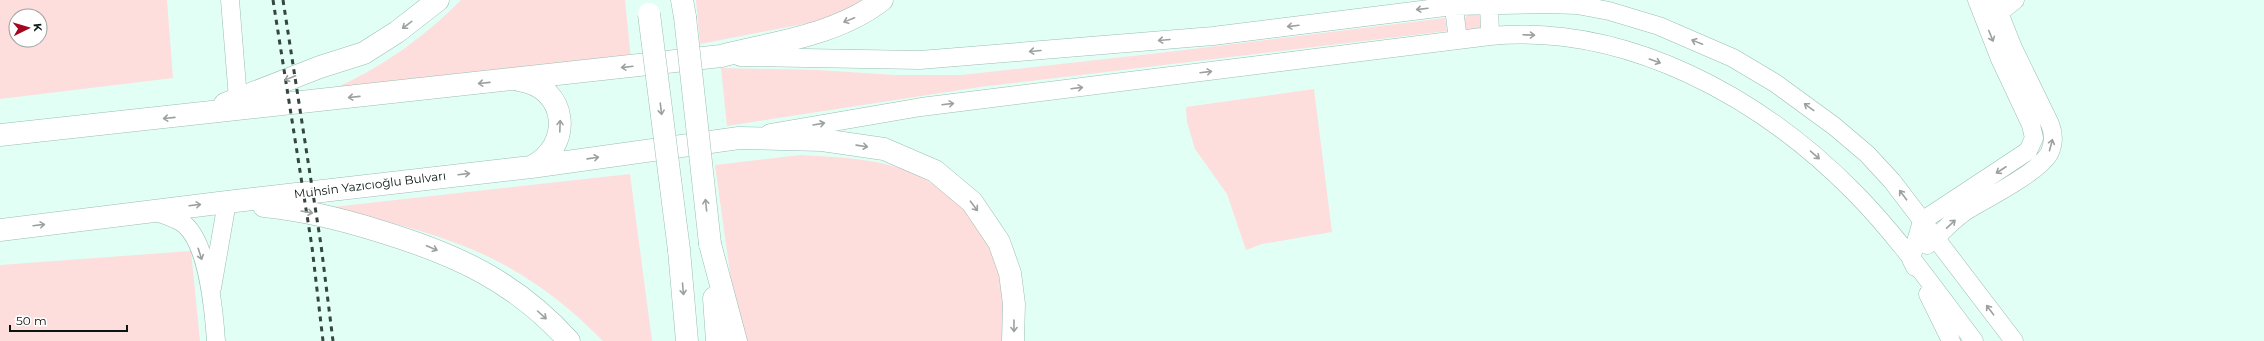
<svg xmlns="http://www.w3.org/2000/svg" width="2264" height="341" viewBox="0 0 2264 341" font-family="Montserrat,sans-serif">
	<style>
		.green { fill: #fddedc; fill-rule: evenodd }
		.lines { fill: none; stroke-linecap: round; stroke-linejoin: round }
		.minor-casing { stroke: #9bbdb3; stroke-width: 19 }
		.highway-casing { stroke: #9bbdb3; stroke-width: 23 }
		.minor { stroke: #fff; stroke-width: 18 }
		.highway { stroke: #fff; stroke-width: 22 }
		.rail { stroke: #354540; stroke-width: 3; stroke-dasharray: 5 5; stroke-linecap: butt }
		.highway-bridge-casing { stroke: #9bbdb3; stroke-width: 23; stroke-linecap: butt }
		.highway-bridge { stroke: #fff; stroke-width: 22 }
		.oneway { stroke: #9ca1a0 }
		.labels { text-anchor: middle; stroke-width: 3.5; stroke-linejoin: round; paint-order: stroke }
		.street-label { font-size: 12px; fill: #081511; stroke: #fff }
	</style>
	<rect width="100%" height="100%" fill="#e2fff5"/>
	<!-- green -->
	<path class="green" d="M0,0h167l6,78 -173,21zM16,16h24v24h-24z
		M461,0h164l6,59 -300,31c50,-22 91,-51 130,-90z
		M696,0h174l-36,18 -134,26z
		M1470,13l10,1 2,16 -14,2 -4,-6 1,-8z
		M1445,18l2,13 -467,56 -253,39 -6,-58 97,2 77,5h66l207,-23z
		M1314,89l18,143 -70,12 -16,6 -19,-56 -32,-45 -8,-27 -1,-15z
		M801,155c32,2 68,3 99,13 48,16 89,61 103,109 5,18 2,45 3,64h-264l-7,-32 -20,-144z
		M630,174l22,167h-49c-41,-42 -87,-75 -142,-96 -41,-16 -85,-26 -128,-38z
		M191,251l9,90h-200v-76z"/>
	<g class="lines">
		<!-- minor casing -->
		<g class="minor-casing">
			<path id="minor" d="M230,0l8,99
				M1453,0l5,40
				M1489,0l1,36
				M1999,13l16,-13
				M740,57l180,3 293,-24 240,-30 94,-2 30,1 32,6 50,15 74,32 42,25 59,43 33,28 25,27 122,160
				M770,133l151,-26 569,-71c136,-13 270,61 363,155 45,45 82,99 121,150
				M154,211c9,4 23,7 31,14 23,20 29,87 31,116
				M1927,245c13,-10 25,-25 39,-34 21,-13 70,-37 83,-57 5,-10 5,-20 1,-30l-37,-76 -19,-48
				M1915,267l-4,-8 11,-38 106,-70 6,-13 -3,-13 -31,-66 -23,-59
				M212,288l15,-86
				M1928,294l23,47"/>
		</g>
		<!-- highway casing -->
		<g class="highway-casing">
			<path id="highway" d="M682,0l3,17
				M519,80c49,7 55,66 12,87
				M225,104l95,-37 44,-14 33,-21 41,-32
				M0,135l721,-79c54,-14 116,-21 161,-56
				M264,206c40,4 77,13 115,25 76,23 136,50 190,110
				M0,230l227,-28 304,-35 208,-29 83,2 62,9 51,22 37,31 27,40 11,31 4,31 -1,37
				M710,244l26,97
				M679,250l8,91
				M714,298l3,43"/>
		</g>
		<!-- minor -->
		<use href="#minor" class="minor"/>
		<!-- highway -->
		<use href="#highway" class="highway"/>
		<!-- rail -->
		<path class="rail" d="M273,0l39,247 11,94
			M283,0l38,245 12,96"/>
		<!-- highway-bridge casing -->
		<g class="highway-bridge-casing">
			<path id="highway-bridge" d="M649,14l30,236
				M685,17l25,227"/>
		</g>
		<!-- highway-bridge -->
		<use href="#highway-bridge" class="highway-bridge"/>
	</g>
	<!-- one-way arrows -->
	<defs><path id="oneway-shaft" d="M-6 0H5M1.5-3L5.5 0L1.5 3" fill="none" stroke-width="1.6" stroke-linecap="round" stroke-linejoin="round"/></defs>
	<g class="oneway">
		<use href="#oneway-shaft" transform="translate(1422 9) rotate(173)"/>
		<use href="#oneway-shaft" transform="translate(849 20) rotate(158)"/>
		<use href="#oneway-shaft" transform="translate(407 25) rotate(143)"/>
		<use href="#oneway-shaft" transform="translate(1293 26) rotate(173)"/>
		<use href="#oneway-shaft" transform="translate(1529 35) rotate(2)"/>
		<use href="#oneway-shaft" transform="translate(1991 36) rotate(68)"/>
		<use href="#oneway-shaft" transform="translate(1164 40) rotate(175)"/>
		<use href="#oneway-shaft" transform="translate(1697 42) rotate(-158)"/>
		<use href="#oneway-shaft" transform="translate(1035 51) rotate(175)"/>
		<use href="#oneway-shaft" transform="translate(1655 61) rotate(20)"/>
		<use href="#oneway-shaft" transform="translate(627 67) rotate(173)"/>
		<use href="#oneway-shaft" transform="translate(1206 72) rotate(-7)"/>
		<use href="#oneway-shaft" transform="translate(290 78) rotate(158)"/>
		<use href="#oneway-shaft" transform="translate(484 83) rotate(174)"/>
		<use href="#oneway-shaft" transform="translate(1077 88) rotate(-7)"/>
		<use href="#oneway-shaft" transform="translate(354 97) rotate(174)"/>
		<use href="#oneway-shaft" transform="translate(948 104) rotate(-7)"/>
		<use href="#oneway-shaft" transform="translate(1809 107) rotate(-144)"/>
		<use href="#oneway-shaft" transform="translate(661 109) rotate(83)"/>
		<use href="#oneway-shaft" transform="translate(169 118) rotate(174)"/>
		<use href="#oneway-shaft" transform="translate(819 124) rotate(-10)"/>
		<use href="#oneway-shaft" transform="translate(560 126) rotate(-88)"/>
		<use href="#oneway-shaft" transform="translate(2051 145) rotate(-75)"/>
		<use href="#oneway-shaft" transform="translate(862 146) rotate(8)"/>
		<use href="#oneway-shaft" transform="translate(1815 155) rotate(41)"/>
		<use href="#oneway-shaft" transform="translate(593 158) rotate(-8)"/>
		<use href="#oneway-shaft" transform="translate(2001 170) rotate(147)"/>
		<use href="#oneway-shaft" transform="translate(464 174) rotate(-7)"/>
		<use href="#oneway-shaft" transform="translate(1903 195) rotate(-127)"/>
		<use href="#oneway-shaft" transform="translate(195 205) rotate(-7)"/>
		<use href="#oneway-shaft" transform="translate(706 205) rotate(-96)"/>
		<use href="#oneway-shaft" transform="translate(974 206) rotate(53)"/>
		<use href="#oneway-shaft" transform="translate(307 212) rotate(10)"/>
		<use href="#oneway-shaft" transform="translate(1951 224) rotate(-43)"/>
		<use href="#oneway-shaft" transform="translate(39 225) rotate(-7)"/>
		<use href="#oneway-shaft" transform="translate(432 248) rotate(23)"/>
		<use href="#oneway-shaft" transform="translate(200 254) rotate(72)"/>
		<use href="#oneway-shaft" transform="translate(683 289) rotate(85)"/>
		<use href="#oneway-shaft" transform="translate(1990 310) rotate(-127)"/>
		<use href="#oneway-shaft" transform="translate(542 315) rotate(42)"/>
		<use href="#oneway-shaft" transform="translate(1014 326) rotate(90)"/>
	</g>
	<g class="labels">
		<!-- street labels -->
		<g class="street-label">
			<text transform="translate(370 185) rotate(-7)" y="4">Muhsin Yazıcıoğlu Bulvarı</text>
		</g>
	</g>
	<!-- north arrow -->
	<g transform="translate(28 28) rotate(85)"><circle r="19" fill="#ffffff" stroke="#9ca1a0"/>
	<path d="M0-3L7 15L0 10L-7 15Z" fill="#a3061f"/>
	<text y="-6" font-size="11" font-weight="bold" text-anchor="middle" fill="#081511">K</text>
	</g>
	<!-- scale -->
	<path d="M10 325v6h117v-6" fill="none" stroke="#081511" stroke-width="2"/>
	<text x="16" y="325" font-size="12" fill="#081511" stroke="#ffffff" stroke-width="3" paint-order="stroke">50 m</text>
</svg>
